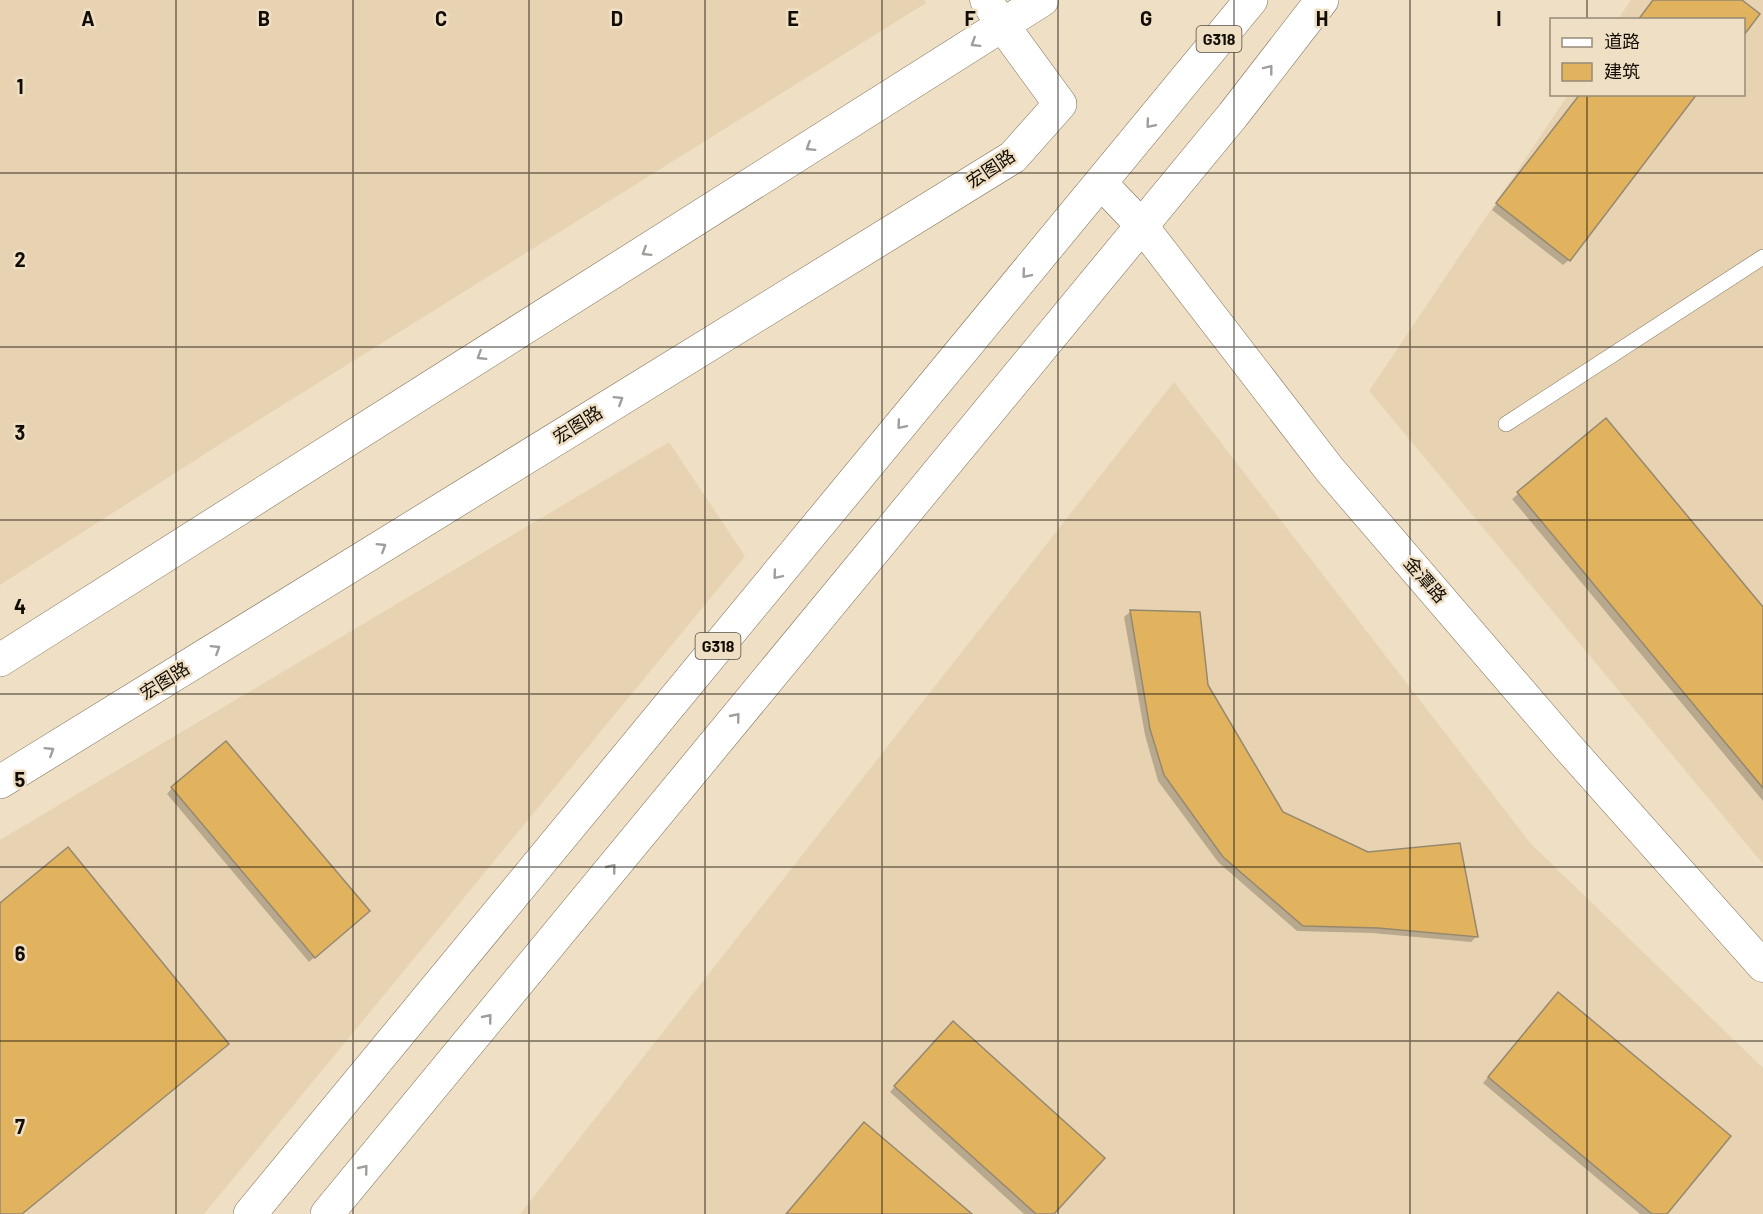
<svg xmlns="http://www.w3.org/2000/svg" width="1763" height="1214" viewBox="0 0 1763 1214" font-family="Barlow,'Noto Sans SC',sans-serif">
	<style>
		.built { fill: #e7d3b2 }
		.shadow { fill: #0003 }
		.building { fill: #e1b35e; stroke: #96886f; stroke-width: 1.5 }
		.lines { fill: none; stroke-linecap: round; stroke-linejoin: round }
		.lane-casing { stroke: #7c6e56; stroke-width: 16 }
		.street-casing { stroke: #7c6e56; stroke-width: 33 }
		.secondary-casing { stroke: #7c6e56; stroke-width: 34 }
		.highway-casing { stroke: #7c6e56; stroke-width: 34 }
		.lane { stroke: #fff; stroke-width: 15 }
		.street { stroke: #fff; stroke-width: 32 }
		.secondary { stroke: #fff; stroke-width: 33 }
		.highway { stroke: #fff; stroke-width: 33 }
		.oneway { stroke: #a09e9b }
		.grid { fill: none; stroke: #120d04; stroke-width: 1.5; stroke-opacity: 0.55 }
		.labels { text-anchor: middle; stroke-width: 5; stroke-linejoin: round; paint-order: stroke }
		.shield { fill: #efdfc4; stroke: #544c3e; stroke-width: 1.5 }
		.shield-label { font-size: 16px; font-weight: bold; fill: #120d04 }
		.street-label { font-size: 18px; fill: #120d04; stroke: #efdfc4 }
		.grid-label { font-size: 20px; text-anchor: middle; font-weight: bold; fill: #120d04; stroke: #efdfc4; stroke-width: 5; stroke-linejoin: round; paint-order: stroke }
	</style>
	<rect width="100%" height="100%" fill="#efdfc4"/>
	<!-- built -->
	<path class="built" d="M0,0h924l2,3 -704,440 -222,142z
		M1631,0h132v864l-394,-473 199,-296 176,-1v-74l-126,-1z
		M1174,382l357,462 232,224v146h-1243z
		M669,442l76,114 -541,658h-204v-374z"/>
	<!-- shadow -->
	<path class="shadow" d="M1580,94l-11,166 -6,5 -71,-55z
		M1606,420l157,189v192l-251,-302z
		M1130,612l69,1 8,72 75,128 195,123 -6,6 -99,-9 -75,-2 -79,-69 -60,-81 -13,-46 -21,-118z
		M172,788l190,129 -53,45 -142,-168z
		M1552,999l113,215h-25l-157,-131z
		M947,1028l105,186h-28l-134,-122z"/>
	<!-- building -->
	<path class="building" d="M1653,0h89l18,14 -16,21v-15h-106z
		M1580,94h117l-127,167 -74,-58z
		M1606,418l157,189v181l-246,-296z
		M1130,610l70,2 8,73 75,127 85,40 92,-9 18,94 -100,-9 -75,-2 -80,-69 -59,-82 -14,-46z
		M226,741l144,170 -55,47 -144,-171z
		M68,847l161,197 -207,170h-22v-311z
		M1558,992l173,144 -64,78h-15l-164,-137z
		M953,1021l152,137 -51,56h-18l-142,-128z
		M864,1122l108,92h-186z"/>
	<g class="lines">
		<!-- lane casing -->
		<g class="lane-casing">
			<path id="lane" d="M1506,424l257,-167"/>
		</g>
		<!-- street casing -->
		<g class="street-casing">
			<path id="street" d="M986,0l17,26
				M1101,183l41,43 188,244 237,276 196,220"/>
		</g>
		<!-- secondary casing -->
		<g class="secondary-casing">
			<path id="secondary" d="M0,660l1042,-660
				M0,782l1013,-625 47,-53 -57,-78"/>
		</g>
		<!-- highway casing -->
		<g class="highway-casing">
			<path id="highway" d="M250,1214l1001,-1214
				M327,1214l906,-1099 89,-115"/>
		</g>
		<!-- lane -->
		<use href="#lane" class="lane"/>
		<!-- street -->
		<use href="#street" class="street"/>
		<!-- secondary -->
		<use href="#secondary" class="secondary"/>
		<!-- highway -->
		<use href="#highway" class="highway"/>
	</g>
	<!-- one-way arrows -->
	<defs><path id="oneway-chevron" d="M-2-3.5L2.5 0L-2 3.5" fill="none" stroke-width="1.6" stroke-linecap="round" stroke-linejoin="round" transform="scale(1.5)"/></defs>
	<g class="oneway">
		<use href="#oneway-chevron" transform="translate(975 43) rotate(148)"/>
		<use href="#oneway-chevron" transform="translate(1269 69) rotate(-52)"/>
		<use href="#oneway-chevron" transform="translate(1150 124) rotate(130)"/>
		<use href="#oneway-chevron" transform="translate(810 147) rotate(148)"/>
		<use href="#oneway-chevron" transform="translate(646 252) rotate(148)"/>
		<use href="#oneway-chevron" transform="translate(1026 274) rotate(130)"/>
		<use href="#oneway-chevron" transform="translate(481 356) rotate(148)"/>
		<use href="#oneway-chevron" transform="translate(619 400) rotate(-32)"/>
		<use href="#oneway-chevron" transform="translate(901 425) rotate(130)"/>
		<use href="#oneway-chevron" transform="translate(382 547) rotate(-32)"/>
		<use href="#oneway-chevron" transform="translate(777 575) rotate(130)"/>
		<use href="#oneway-chevron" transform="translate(216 649) rotate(-32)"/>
		<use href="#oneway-chevron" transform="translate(736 717) rotate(-51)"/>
		<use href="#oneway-chevron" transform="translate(50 751) rotate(-32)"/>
		<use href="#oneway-chevron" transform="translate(612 868) rotate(-51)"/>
		<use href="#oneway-chevron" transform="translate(488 1018) rotate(-51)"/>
		<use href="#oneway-chevron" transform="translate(364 1169) rotate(-51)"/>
	</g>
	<!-- grid -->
	<path class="grid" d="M176,0v1214M353,0v1214M529,0v1214M705,0v1214M882,0v1214M1058,0v1214M1234,0v1214M1410,0v1214M1587,0v20M1587,94v1120M0,173h1763M0,347h1763M0,520h1763M0,694h1763M0,867h1763M0,1041h1763"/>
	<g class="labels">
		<!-- shield labels -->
		<g class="shield">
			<rect x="1196.5" y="26" width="45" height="26" rx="4.5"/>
			<rect x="695.5" y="633" width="45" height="26" rx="4.5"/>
		</g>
		<g class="shield-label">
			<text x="1219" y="45">G318</text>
			<text x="718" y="652">G318</text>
		</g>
		<!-- street labels -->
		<g class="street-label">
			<text transform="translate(991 169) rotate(-34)" y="6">宏图路</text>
			<text transform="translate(578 425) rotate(-32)" y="6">宏图路</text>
			<text transform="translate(1425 580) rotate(49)" y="6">金潭路</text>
			<text transform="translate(165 681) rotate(-32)" y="6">宏图路</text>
		</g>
	</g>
	<g class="grid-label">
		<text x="88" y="26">A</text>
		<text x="264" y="26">B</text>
		<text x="441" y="26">C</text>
		<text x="617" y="26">D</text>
		<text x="793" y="26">E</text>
		<text x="970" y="26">F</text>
		<text x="1146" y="26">G</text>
		<text x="1322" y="26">H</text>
		<text x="1499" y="26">I</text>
		<text x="20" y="94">1</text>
		<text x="20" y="267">2</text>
		<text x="20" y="440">3</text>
		<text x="20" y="614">4</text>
		<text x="20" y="787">5</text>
		<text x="20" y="961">6</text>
		<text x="20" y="1134">7</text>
	</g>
	<!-- legend -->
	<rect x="1550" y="18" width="195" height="78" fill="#efdfc4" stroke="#978b77" stroke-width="1.5"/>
	<rect x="1562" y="38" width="30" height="9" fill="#ffffff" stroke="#978b77" stroke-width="1.5"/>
	<text x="1604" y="48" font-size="18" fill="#120d04">道路</text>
	<rect x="1562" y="63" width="30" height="18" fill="#e1b35e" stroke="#978b77" stroke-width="1.5"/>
	<text x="1604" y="78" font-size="18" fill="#120d04">建筑</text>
</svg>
